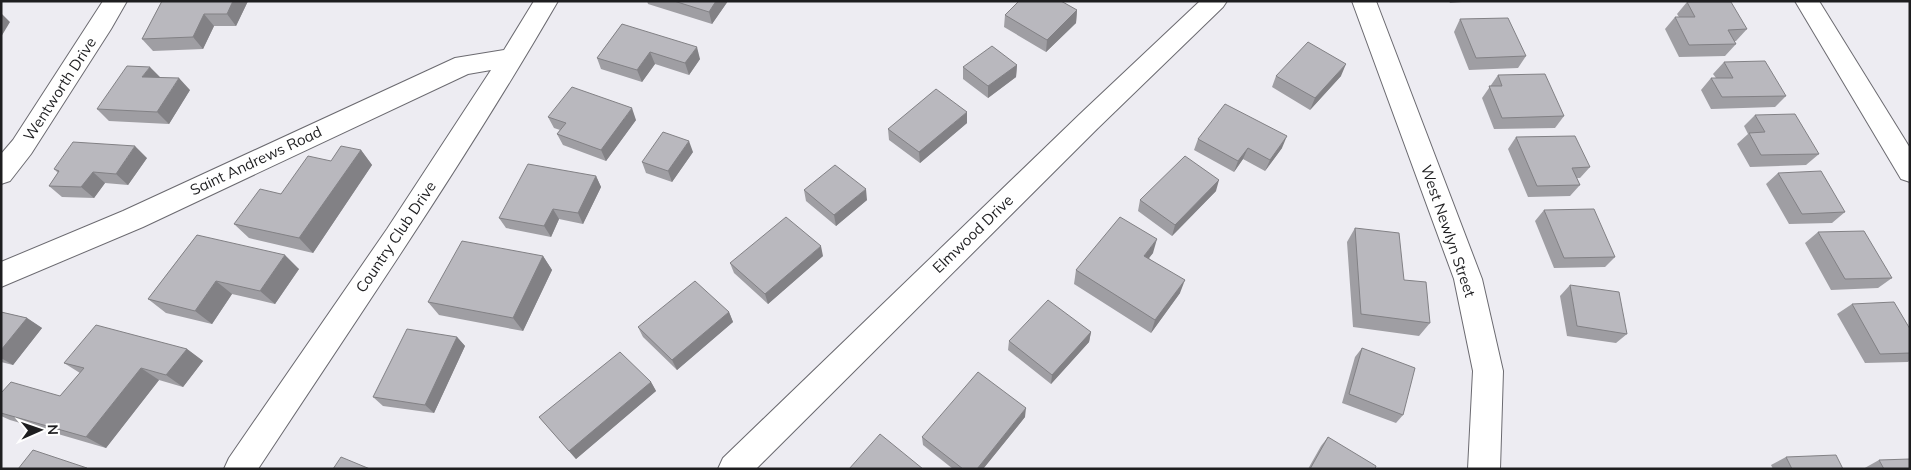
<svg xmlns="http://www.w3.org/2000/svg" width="1911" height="470" viewBox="0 0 1911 470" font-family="Mulish,sans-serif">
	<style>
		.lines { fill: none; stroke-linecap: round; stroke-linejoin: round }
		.minor-casing { stroke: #6b6a70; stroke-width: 2 }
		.tertiary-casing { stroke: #6b6a70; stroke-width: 2 }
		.minor { fill: #fff; fill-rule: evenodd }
		.tertiary { fill: #fff; fill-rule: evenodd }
		.wall { fill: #9f9ea3 }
		.shaded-wall { fill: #828185 }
		.building { fill: #b9b8be; stroke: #828185 }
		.labels { text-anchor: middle; stroke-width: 4.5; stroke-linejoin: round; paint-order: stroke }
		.street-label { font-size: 15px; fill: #1e1e20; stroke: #fff }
	</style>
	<rect width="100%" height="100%" fill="#edecf2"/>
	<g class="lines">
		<!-- minor casing -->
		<g class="minor-casing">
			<path id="minor" d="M103,1h24l-16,28 -80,125 -21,27 -9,3v-30l12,-14z
				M534,1h24c-92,159 -198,313 -300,468h-34l5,-11 158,-229 104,-159 -23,4 -325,153 -142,60v-25l122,-51 332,-153 49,-8z
				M1200,1h27l-4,6 -125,121 -342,341h-38l5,-11 357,-344z
				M1352,1h24l106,278 21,92 -3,98h-32l5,-98 -19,-92z"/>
		</g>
		<!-- tertiary casing -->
		<g class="tertiary-casing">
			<path id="tertiary" d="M1795,1h24l91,147v34l-9,-3z"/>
		</g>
		<!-- minor -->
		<use href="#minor" class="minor"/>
		<!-- tertiary -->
		<use href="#tertiary" class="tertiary"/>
	</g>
	<!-- wall -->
	<path class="wall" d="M162,1h86l-12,25h-22l-11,23 -50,2 -11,-12z
		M647,1h81l-16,23 -64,-20z
		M1449,1h25l-24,2z
		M1687,2l60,27 -11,12h-2l2,3 -11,12 -46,1 -14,-28 10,-12h4l-2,-3z
		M1077,10l-1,13 -30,29 -42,-25 1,-12z
		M1460,19l66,37 -8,12 -49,2 -15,-38z
		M622,24l78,35 -11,16 -34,-11 -13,18 -41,-13 -4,-11z
		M1724,62l62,34 -11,11 -64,2 -10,-19 10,-12h5l-3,-4z
		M1017,65l-1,12 -28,21 -25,-19v-12z
		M1498,75l66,41 -9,12 -61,1 -12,-31z
		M1276,76h65l-31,34 -38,-23z
		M190,90l-21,34 -60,-3 -12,-12z
		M1755,115l64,39 -13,11 -56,2 -13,-23 11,-10 -4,-8z
		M548,117l88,3 -30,41 -43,-16 -6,-11 3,-4 -6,-2z
		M967,123l-47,40 -31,-23 -1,-11z
		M1516,137l74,30 -10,11h-3l3,7 -10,11 -42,1 -20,-48z
		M1198,139l84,9 -17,23 -22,-12 -9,13 -40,-22z
		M361,150l11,15 -59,88 -64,-15 -15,-14 97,-63z
		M693,152l-21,30 -26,-9 -4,-11z
		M147,158l-19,27 -23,-2 -11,15 -32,-1 -13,-11 9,-13 -4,-4z
		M1778,173l67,39 -13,11 -43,1 -23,-40z
		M596,176l5,11 -18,37 -24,-5 -8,18 -45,-9 -7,-10z
		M804,190l63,10 -31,26 -30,-25z
		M1216,191l-44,45 -34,-25 2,-11z
		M1544,210l71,47 -10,10 -51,1 -19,-47z
		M1355,228l75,95 -11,13 -66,-9 -6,-85z
		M1818,232l74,46 -14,10 -47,2 -26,-47z
		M197,235l102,34 -24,35 -43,-10 -20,30 -46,-11 -18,-14z
		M1153,253l-4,5 31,35 -29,40 -77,-49 2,-14z
		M543,256l9,14 -29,61 -84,-16 -11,-13z
		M823,256l-55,48 -34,-31 -4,-10z
		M1570,285l57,49 -11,9 -49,-7 -7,-40z
		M1852,304l58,25v31l-2,2 -43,1 -28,-49z
		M1,312l26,6 15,10 -29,37 -12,-3z
		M729,312l4,10 -56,48 -34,-33 -5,-10z
		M1091,332l-2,10 -38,42 -43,-34 1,-9z
		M457,337l8,9 -31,67 -51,-7 -10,-9z
		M1362,348l41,67 -7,8 -54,-20 13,-46z
		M187,349l16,12 -20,26 -24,-7 -53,68 -96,-28 -9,-4v-23l59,3 20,-23 -16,-10z
		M651,382l5,9 -80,68 -37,-42z
		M1025,417l-42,52h-30l-30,-24 -1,-8z
		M1328,437l47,32h-67l13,-23z
		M1786,457l57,12h-70l-2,-4z
		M1879,460l31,9h-47z"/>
	<!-- shaded-wall -->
	<path class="shaded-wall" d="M233,1h15l-12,25 -9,-12z
		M716,1h12l-16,23 -3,-12z
		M1077,10l-1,13 -30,29 1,-12z
		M1,13l9,9 -9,15z
		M204,14l10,12 -11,23 -10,-12z
		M697,47l3,12 -11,16 -4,-12z
		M650,52l5,12 -13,18 -5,-12z
		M1346,64l-5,12 -31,34 5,-12z
		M1017,65l-1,12 -28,21v-12z
		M150,67l11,11 -19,-1z
		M179,78l11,12 -21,34 -12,-12z
		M632,108l4,12 -30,41 -5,-11z
		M967,112v11l-47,40 -1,-11z
		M1287,136l-5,12 -17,23 5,-11z
		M689,141l4,11 -21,30 -4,-11z
		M135,146l12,12 -19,27 -12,-11z
		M1248,148l-5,11 -9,13 4,-11z
		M361,150l11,15 -59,88 -14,-15z
		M93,172l12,11 -11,15 -13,-11z
		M596,176l5,11 -18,37 -5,-11z
		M1219,180l-3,11 -44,45 3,-11z
		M866,189l1,11 -31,26 -2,-11z
		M553,209l6,10 -8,18 -7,-11z
		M1157,239l-4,14 -13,16 4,-13z
		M821,246l2,10 -55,48 -3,-10z
		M285,255l14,14 -24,35 -15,-13z
		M543,256l9,14 -29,61 -10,-13z
		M1185,280l-5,13 -29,40 4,-13z
		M216,281l16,13 -20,30 -17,-13z
		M729,312l4,10 -56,48 -5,-10z
		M27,318l15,10 -29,37 -12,-7v-8z
		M1091,332l-2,10 -38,42 1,-9z
		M457,337l8,9 -31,67 -9,-8z
		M187,349l16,12 -20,26 -17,-12z
		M141,368l18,12 -53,68 -20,-11z
		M651,382l5,9 -80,68 -7,-8z
		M1026,408l-1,9 -42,52h-6z"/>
	<!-- building -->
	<path class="building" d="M162,1h71l-6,13h-23l-11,23 -51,2z
		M674,1h42l-7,11z
		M1019,1h42l16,9 -30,30 -42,-25z
		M1687,2h44l16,27 -19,1 8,14 -47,1 -14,-28h20z
		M1508,18l18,38 -50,2 -16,-39z
		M622,24l75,23 -12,16 -35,-11 -13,18 -40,-12z
		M1308,42l38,22 -31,34 -39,-22z
		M992,46l25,19 -29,21 -25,-19z
		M1765,61l21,35 -64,1 -11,-19h22l-9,-16z
		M127,66l23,1 -8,10 37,1 -22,34 -60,-3z
		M1545,74l19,42 -62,2 -13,-32h13l-4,-11z
		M572,87l60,21 -31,42 -44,-16 9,-11 -18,-6z
		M936,89l31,23 -48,40 -31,-23z
		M1225,104l62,32 -17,24 -22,-12 -10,13 -40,-22z
		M1795,114l24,40 -58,1 -12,-22 16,-1 -10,-17z
		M663,132l26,9 -21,30 -26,-9z
		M1575,136l15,31 -18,1 8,17 -43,1 -21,-49z
		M73,142l62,4 -19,28 -23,-2 -12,15 -32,-1 10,-15 -5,-2z
		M341,146l20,4 -62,88 -65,-14 26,-35 21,5 27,-38 23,5z
		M1185,156l34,24 -44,45 -35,-25z
		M528,164l68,12 -18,37 -25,-4 -9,17 -45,-8z
		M835,165l31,24 -32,26 -30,-25z
		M1821,171l24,41 -43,2 -24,-41z
		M1594,209l21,48 -51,1 -20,-48z
		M786,217l35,29 -56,48 -35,-31z
		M1120,217l37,22 -13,17 41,24 -30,40 -79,-50z
		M1355,228l44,5 5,47 22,2 4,41 -69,-9z
		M1864,231l28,47 -47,1 -27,-47z
		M197,235l88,20 -25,36 -44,-10 -21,30 -47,-12z
		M462,241l81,15 -30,62 -85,-16z
		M695,281l34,31 -57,48 -34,-33z
		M1570,285l49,7 8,42 -50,-8z
		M1048,300l43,32 -39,43 -43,-34z
		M1894,302l16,27v24l-30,1 -28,-50z
		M1,312l26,6 -26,32z
		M96,325l91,24 -21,26 -25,-7 -55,69 -85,-24v-20l10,-11 49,14 24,-28 -20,-5z
		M407,329l50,8 -32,68 -52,-8z
		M1362,348l53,20 -12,47 -54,-21z
		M620,352l31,30 -82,69 -30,-34z
		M978,372l48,36 -49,61h-14l-41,-32z
		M880,434l43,35h-74z
		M1328,437l48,29 -1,3h-65z
		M33,450l54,18 -1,1h-68z
		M1836,455l7,14h-51l-6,-12z
		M341,457l29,12h-37z
		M1910,459v10h-26l-5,-9z"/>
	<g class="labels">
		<!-- street labels -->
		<g class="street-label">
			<text transform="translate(60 89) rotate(-57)" y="5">Wentworth Drive</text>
			<text transform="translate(256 161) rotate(-25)" y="5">Saint Andrews Road</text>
			<text transform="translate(1448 231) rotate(71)" y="5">West Newlyn Street</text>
			<text transform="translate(973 234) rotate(-44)" y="5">Elmwood Drive</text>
			<text transform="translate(396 237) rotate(-56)" y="5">Country Club Drive</text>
		</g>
	</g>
	<!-- border -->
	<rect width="1911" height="470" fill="none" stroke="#1e1e20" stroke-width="5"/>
	<!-- north arrow -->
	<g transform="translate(40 430) rotate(88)" stroke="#ffffff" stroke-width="4" paint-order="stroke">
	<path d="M0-4L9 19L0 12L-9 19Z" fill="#1e1e20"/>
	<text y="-8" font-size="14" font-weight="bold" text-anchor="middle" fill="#1e1e20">N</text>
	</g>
</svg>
